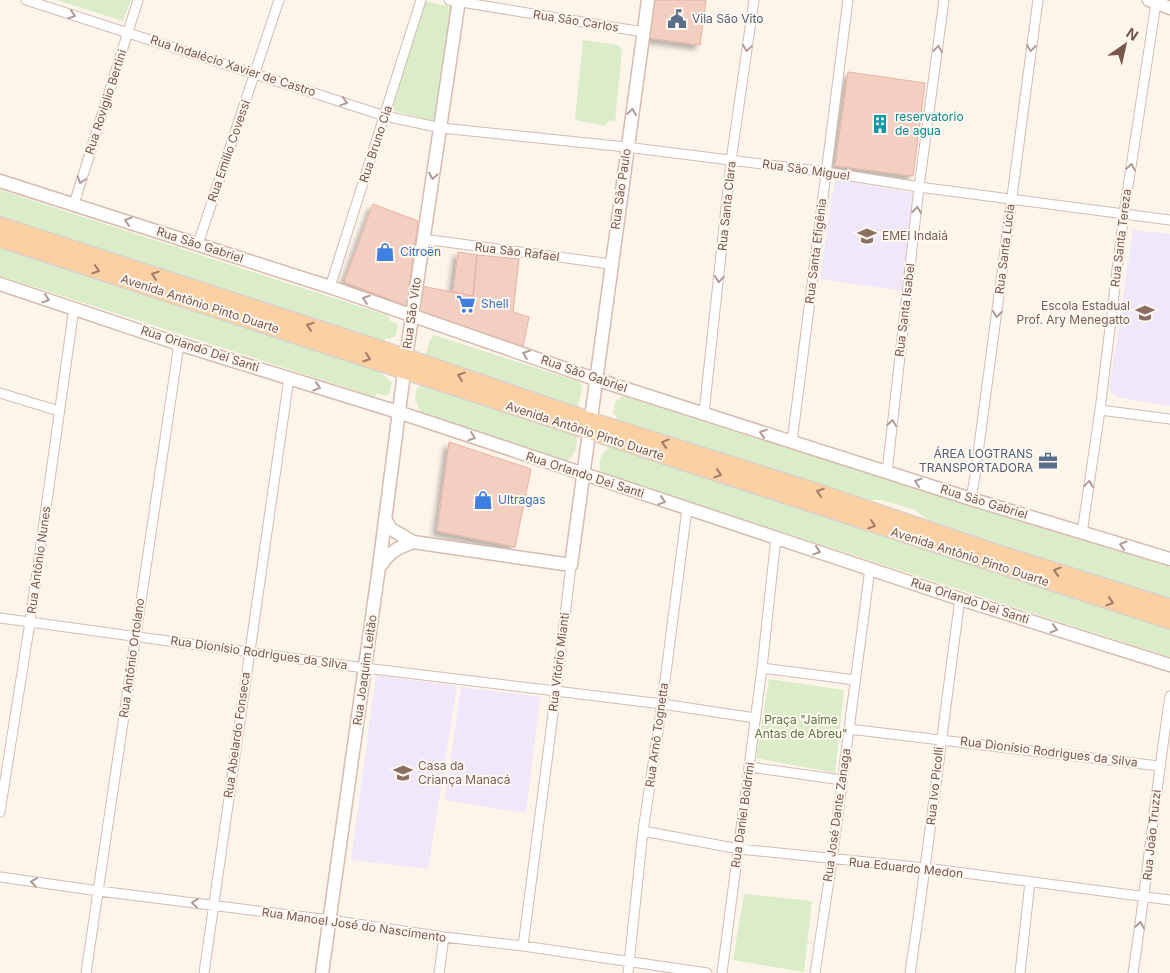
<svg xmlns="http://www.w3.org/2000/svg" width="1170" height="973" viewBox="0 0 1170 973" font-family="Inter,sans-serif">
	<style>
		.education { fill: #f0e7fa }
		.green { fill: #dbecc8 }
		.building { fill: #f3cfc1; stroke: #e6b3a2; filter: url(#shadow) }
		.lines { fill: none; stroke-linecap: round; stroke-linejoin: round }
		.street-casing { stroke: #d3bcb2; stroke-width: 11 }
		.secondary-casing { stroke: #d6bcaf; stroke-width: 15 }
		.primary-casing { stroke: #d9d0cd; stroke-width: 18 }
		.street { stroke: #fff; stroke-width: 9 }
		.secondary { stroke: #fff; stroke-width: 12 }
		.primary { stroke: #fbd0a3; stroke-width: 15 }
		.oneway { stroke: #af9a94 }
		.oneway2 { stroke: #a07b66 }
		.labels { text-anchor: middle; stroke-width: 4; stroke-linejoin: round; paint-order: stroke }
		.service-label { font-size: 12px; fill: #4e5e75; stroke: #fff8f1; text-anchor: start }
		.street-label { font-size: 12px; fill: #79574c; stroke: #fff8f1 }
		.culture-label { font-size: 12px; fill: #0d838f; stroke: #fff8f1; text-anchor: start }
		.education-label { font-size: 12px; fill: #785e54; stroke: #fff8f1; text-anchor: start }
		.shop-label { font-size: 12px; fill: #366cbe; stroke: #fff8f1; text-anchor: start }
		.park-label { font-size: 12px; fill: #587941; stroke: #fff8f1 }
	</style>
	<defs>
		<filter id="shadow"><feDropShadow dx="-4.5" dy="4.5" stdDeviation="2.5" flood-color="#0004"/></filter>
	</defs>
	<rect width="100%" height="100%" fill="#fdf4ea"/>
	<!-- education -->
	<path class="education" d="M835,179l78,14 -11,98 -82,-12z
		M1133,230l37,4v172l-53,-9 -8,-6z
		M376,675l81,11 -29,183 -77,-9z
		M461,687l79,10 -14,116 -81,-13z"/>
	<!-- green -->
	<path class="green" d="M57,0h74l-8,21z
		M424,1l29,6 -18,115 -44,-12z
		M583,40l35,5 4,6 -7,71 -6,-2 -4,6 -30,-6z
		M0,190l389,126v4l9,5 -2,11 -6,3 -5,-1 -1,4 -384,-123z
		M0,246l381,123 -1,3 12,11 -3,11 -3,2 -9,-3 -2,4 -375,-121z
		M434,335l146,47 2,6 -4,20 -153,-52 5,-16z
		M422,385l155,51c0,11 -1,19 -11,25l-145,-48 -6,-14 1,-10z
		M623,396l401,127 146,44v34l-232,-74 -23,-17 -33,-10h-25l-235,-76 -9,-11 2,-11z
		M610,447l560,179v31l-209,-67 -360,-117c-3,-13 -1,-18 9,-26z
		M769,679l75,11 -9,83 -79,-15z
		M744,894l68,7 -8,71 -71,-12z"/>
	<!-- building -->
	<path class="building" d="M654,0h52l-6,45 -52,-7z
		M848,72l77,11 -12,93 -78,-10z
		M373,204l45,17 -11,85 -63,-24z
		M458,252l19,3 -4,41 -20,-4z
		M477,255l42,4 -6,53 16,5 -6,30 -105,-33 3,-28 52,10z
		M449,442l82,27 -16,78 -78,-16z"/>
	<g class="lines">
		<!-- street casing -->
		<g class="street-casing">
			<path id="street" d="M26,0l359,116 56,12 185,19 200,25 93,15 251,33
				M449,0l194,32
				M74,204l64,-204
				M423,239l188,25
				M198,244l81,-244
				M330,287l91,-287
				M0,393l59,18
				M1100,410l70,9
				M704,413l27,-252 23,-161
				M792,442l56,-442
				M887,472l32,-285 25,-187
				M971,499l4,-23 63,-476
				M1082,533l18,-123 24,-197 32,-210
				M0,618l365,50 297,36 93,14
				M762,668l93,12
				M849,729l310,37
				M750,767l92,13
				M0,812l30,-190 44,-314
				M643,831l96,18 187,19 244,32
				M0,877l99,14 231,29 114,17 79,9 184,27
				M523,946l33,-255 15,-126
				M86,973l93,-629
				M204,973l85,-595
				M439,973l5,-36
				M628,973l15,-142 19,-127 25,-195
				M722,973l40,-305 14,-131
				M815,973l17,-113 38,-292
				M910,973c19,-124 33,-249 50,-374
				M1020,973l10,-91
				M1133,973c14,-92 23,-185 37,-277"/>
		</g>
		<!-- secondary casing -->
		<g class="secondary-casing">
			<path id="secondary" d="M1149,0l21,8
				M0,181l330,106 265,92 376,120 199,60
				M0,284l179,60 219,68 562,187 210,66
				M385,519l6,10 22,13
				M381,565c9,-14 17,-17 32,-23l158,23 77,-565
				M322,973l57,-406 27,-210 53,-357"/>
		</g>
		<!-- primary casing -->
		<g class="primary-casing">
			<path id="primary" d="M0,225l406,132 184,63 225,71 183,62 172,54
				M0,239c390,127 779,257 1170,382"/>
		</g>
		<!-- street -->
		<use href="#street" class="street"/>
		<!-- secondary -->
		<use href="#secondary" class="secondary"/>
		<!-- primary -->
		<use href="#primary" class="primary"/>
	</g>
	<!-- one-way arrows -->
	<defs><path id="oneway-chevron" d="M-2-3.5L2.5 0L-2 3.5" fill="none" stroke-width="1.6" stroke-linecap="round" stroke-linejoin="round" transform="scale(1.25)"/></defs>
	<g class="oneway">
		<use href="#oneway-chevron" transform="translate(72 15) rotate(18)"/>
		<use href="#oneway-chevron" transform="translate(747 48) rotate(98)"/>
		<use href="#oneway-chevron" transform="translate(1031 48) rotate(97)"/>
		<use href="#oneway-chevron" transform="translate(938 49) rotate(-83)"/>
		<use href="#oneway-chevron" transform="translate(344 102) rotate(18)"/>
		<use href="#oneway-chevron" transform="translate(632 112) rotate(-82)"/>
		<use href="#oneway-chevron" transform="translate(1131 167) rotate(-81)"/>
		<use href="#oneway-chevron" transform="translate(433 176) rotate(99)"/>
		<use href="#oneway-chevron" transform="translate(81 180) rotate(108)"/>
		<use href="#oneway-chevron" transform="translate(917 210) rotate(-83)"/>
		<use href="#oneway-chevron" transform="translate(128 221) rotate(-162)"/>
		<use href="#oneway-chevron" transform="translate(719 279) rotate(96)"/>
		<use href="#oneway-chevron" transform="translate(46 299) rotate(18)"/>
		<use href="#oneway-chevron" transform="translate(366 299) rotate(-161)"/>
		<use href="#oneway-chevron" transform="translate(997 314) rotate(97)"/>
		<use href="#oneway-chevron" transform="translate(526 354) rotate(-161)"/>
		<use href="#oneway-chevron" transform="translate(317 387) rotate(17)"/>
		<use href="#oneway-chevron" transform="translate(892 423) rotate(-83)"/>
		<use href="#oneway-chevron" transform="translate(763 433) rotate(-162)"/>
		<use href="#oneway-chevron" transform="translate(472 437) rotate(19)"/>
		<use href="#oneway-chevron" transform="translate(918 482) rotate(-162)"/>
		<use href="#oneway-chevron" transform="translate(1089 484) rotate(-82)"/>
		<use href="#oneway-chevron" transform="translate(662 501) rotate(18)"/>
		<use href="#oneway-chevron" transform="translate(1123 545) rotate(-163)"/>
		<use href="#oneway-chevron" transform="translate(817 551) rotate(18)"/>
		<use href="#oneway-chevron" transform="translate(1054 629) rotate(17)"/>
		<use href="#oneway-chevron" transform="translate(34 882) rotate(-172)"/>
		<use href="#oneway-chevron" transform="translate(195 903) rotate(-173)"/>
		<use href="#oneway-chevron" transform="translate(1140 925) rotate(-81)"/>
	</g>
	<g class="oneway2">
		<use href="#oneway-chevron" transform="translate(96 270) rotate(18)"/>
		<use href="#oneway-chevron" transform="translate(155 275) rotate(-162)"/>
		<use href="#oneway-chevron" transform="translate(310 326) rotate(-162)"/>
		<use href="#oneway-chevron" transform="translate(367 358) rotate(18)"/>
		<use href="#oneway-chevron" transform="translate(461 376) rotate(-161)"/>
		<use href="#oneway-chevron" transform="translate(665 443) rotate(-163)"/>
		<use href="#oneway-chevron" transform="translate(718 474) rotate(18)"/>
		<use href="#oneway-chevron" transform="translate(820 492) rotate(-161)"/>
		<use href="#oneway-chevron" transform="translate(872 525) rotate(19)"/>
		<use href="#oneway-chevron" transform="translate(1057 571) rotate(-163)"/>
		<use href="#oneway-chevron" transform="translate(1110 602) rotate(18)"/>
	</g>
	<!-- icons -->
	<defs>
		<g id="civic-bare" transform="scale(1.5)"><path d="M-.6-6.5H3V-4.5H.6V-3L4-1V1h2V6H-6V1h2V-1L-.6-3ZM-1.2 2.5V6h2.4V2.5Z" fill="#5c6f8a" stroke="#fff8f1" stroke-width="2.5" paint-order="stroke"/></g>
		<g id="building-bare" transform="scale(1.5)"><path d="M-4-6H4V6H1V3H-1V6H-4ZM-2.5-4.3h1.7v1.8h-1.7ZM.8-4.3h1.7v1.8H.8ZM-2.5-1h1.7V.8h-1.7ZM.8-1h1.7V.8H.8Z" fill="#0f9aa8" stroke="#fff8f1" stroke-width="2.5" paint-order="stroke"/></g>
		<g id="school-bare" transform="scale(1.5)"><path d="M0-5L7-2L0 1L-7-2ZM-4 1L0 2.5L4 1V4Q0 6-4 4Z" fill="#8d6e63" stroke="#fff8f1" stroke-width="2.5" paint-order="stroke"/></g>
		<g id="shop-bare" transform="scale(1.5)"><path d="M-5-2.5h2.3a2.7 3.5 0 0 1 5.4 0H5L5.5 6h-11ZM-1.5-2.5h3a1.5 2.3 0 0 0-3 0Z" fill="#3f7fe0" stroke="#fff8f1" stroke-width="2.5" paint-order="stroke"/></g>
		<g id="supermarket-bare" transform="scale(1.5)"><path d="M-6-5.5h2.5l.6 2H6L4.5 2H-2.5L-4.4-4H-6ZM-1.5 3.2a1.3 1.3 0 1 0 .1 0ZM3 3.2a1.3 1.3 0 1 0 .1 0Z" fill="#3f7fe0" stroke="#fff8f1" stroke-width="2.5" paint-order="stroke"/></g>
		<g id="office-bare" transform="scale(1.5)"><path d="M-6-3h4V-5.5h4V-3h4V5H-6ZM-1-4.5V-3h2v-1.5ZM-6 0V1H6V0Z" fill="#5c6f8a" stroke="#fff8f1" stroke-width="2.5" paint-order="stroke"/></g>
	</defs>
	<g fill-rule="evenodd">
		<use href="#civic-bare" x="677" y="19"/>
		<use href="#building-bare" x="880" y="124"/>
		<use href="#school-bare" x="867" y="236"/>
		<use href="#shop-bare" x="385" y="252"/>
		<use href="#supermarket-bare" x="466" y="304"/>
		<use href="#school-bare" x="1145" y="313"/>
		<use href="#office-bare" x="1048" y="461"/>
		<use href="#shop-bare" x="483" y="500"/>
		<use href="#school-bare" x="403" y="773"/>
	</g>
	<g class="labels">
		<!-- service labels -->
		<g class="service-label">
			<text x="692" y="23">Vila São Vito</text>
			<text x="1033" y="458" text-anchor="end">ÁREA LOGTRANS<tspan x="1033" dy="14">TRANSPORTADORA</tspan></text>
		</g>
		<!-- street labels -->
		<g class="street-label">
			<text transform="translate(576 21) rotate(9)" y="4">Rua São Carlos</text>
			<text transform="translate(233 66) rotate(18)" y="4">Rua Indalécio Xavier de Castro</text>
			<text transform="translate(106 102) rotate(-72)" y="4">Rua Roviglio Bertini</text>
			<text transform="translate(376 144) rotate(-72)" y="4">Rua Bruno Cia</text>
			<text transform="translate(229 151) rotate(-71)" y="4">Rua Emílio Covessi</text>
			<text transform="translate(806 170) rotate(8)" y="4">Rua São Miguel</text>
			<text transform="translate(621 189) rotate(-82)" y="4">Rua São Paulo</text>
			<text transform="translate(727 206) rotate(-84)" y="4">Rua Santa Clara</text>
			<text transform="translate(1121 238) rotate(-83)" y="4">Rua Santa Tereza</text>
			<text transform="translate(200 245) rotate(18)" y="4">Rua São Gabriel</text>
			<text transform="translate(1005 249) rotate(-83)" y="4">Rua Santa Lúcia</text>
			<text transform="translate(816 251) rotate(-83)" y="4">Rua Santa Efigênia</text>
			<text transform="translate(517 252) rotate(7)" y="4">Rua São Rafael</text>
			<text transform="translate(200 304) rotate(18)" y="4">Avenida Antônio Pinto Duarte</text>
			<text transform="translate(905 310) rotate(-83)" y="4">Rua Santa Isabel</text>
			<text transform="translate(412 313) rotate(-82)" y="4">Rua São Vito</text>
			<text transform="translate(200 349) rotate(18)" y="4">Rua Orlando Dei Santi</text>
			<text transform="translate(584 374) rotate(19)" y="4">Rua São Gabriel</text>
			<text transform="translate(585 431) rotate(18)" y="4">Avenida Antônio Pinto Duarte</text>
			<text transform="translate(585 475) rotate(18)" y="4">Rua Orlando Dei Santi</text>
			<text transform="translate(984 502) rotate(17)" y="4">Rua São Gabriel</text>
			<text transform="translate(970 557) rotate(18)" y="4">Avenida Antônio Pinto Duarte</text>
			<text transform="translate(39 560) rotate(-82)" y="4">Rua Antônio Nunes</text>
			<text transform="translate(970 601) rotate(18)" y="4">Rua Orlando Dei Santi</text>
			<text transform="translate(259 653) rotate(8)" y="4">Rua Dionísio Rodrigues da Silva</text>
			<text transform="translate(132 658) rotate(-82)" y="4">Rua Antônio Ortolano</text>
			<text transform="translate(559 662) rotate(-83)" y="4">Rua Vitório Mianti</text>
			<text transform="translate(365 670) rotate(-82)" y="4">Rua Joaquim Leitão</text>
			<text transform="translate(237 735) rotate(-82)" y="4">Rua Abelardo Fonseca</text>
			<text transform="translate(657 735) rotate(-82)" y="4">Rua Arnô Tognetta</text>
			<text transform="translate(1049 752) rotate(7)" y="4">Rua Dionísio Rodrigues da Silva</text>
			<text transform="translate(935 786) rotate(-84)" y="4">Rua Ivo Picolli</text>
			<text transform="translate(743 815) rotate(-82)" y="4">Rua Daniel Boldrini</text>
			<text transform="translate(837 815) rotate(-82)" y="4">Rua José Dante Zanaga</text>
			<text transform="translate(1152 835) rotate(-84)" y="4">Rua João Truzzi</text>
			<text transform="translate(906 868) rotate(6)" y="4">Rua Eduardo Medon</text>
			<text transform="translate(354 925) rotate(8)" y="4">Rua Manoel José do Nascimento</text>
		</g>
		<!-- culture labels -->
		<g class="culture-label">
			<text x="895" y="121">reservatorio<tspan x="895" dy="14">de agua</tspan></text>
		</g>
		<!-- education labels -->
		<g class="education-label">
			<text x="882" y="240">EMEI Indaiá</text>
			<text x="1130" y="310" text-anchor="end">Escola Estadual<tspan x="1130" dy="14">Prof. Ary Menegatto</tspan></text>
			<text x="418" y="770">Casa da<tspan x="418" dy="14">Criança Manacá</tspan></text>
		</g>
		<!-- shop labels -->
		<g class="shop-label">
			<text x="400" y="256">Citroën</text>
			<text x="481" y="308">Shell</text>
			<text x="498" y="504">Ultragas</text>
		</g>
		<!-- park labels -->
		<g class="park-label">
			<text x="801" y="724">Praça "Jaime<tspan x="801" dy="14">Antas de Abreu"</tspan></text>
		</g>
	</g>
	<!-- north arrow -->
	<g transform="translate(1125 45) rotate(34)" stroke="#fff8f1" stroke-width="4" paint-order="stroke">
	<path d="M0-4L9 19L0 12L-9 19Z" fill="#79574c"/>
	<text y="-8" font-size="14" font-weight="bold" text-anchor="middle" fill="#79574c">N</text>
	</g>
</svg>
